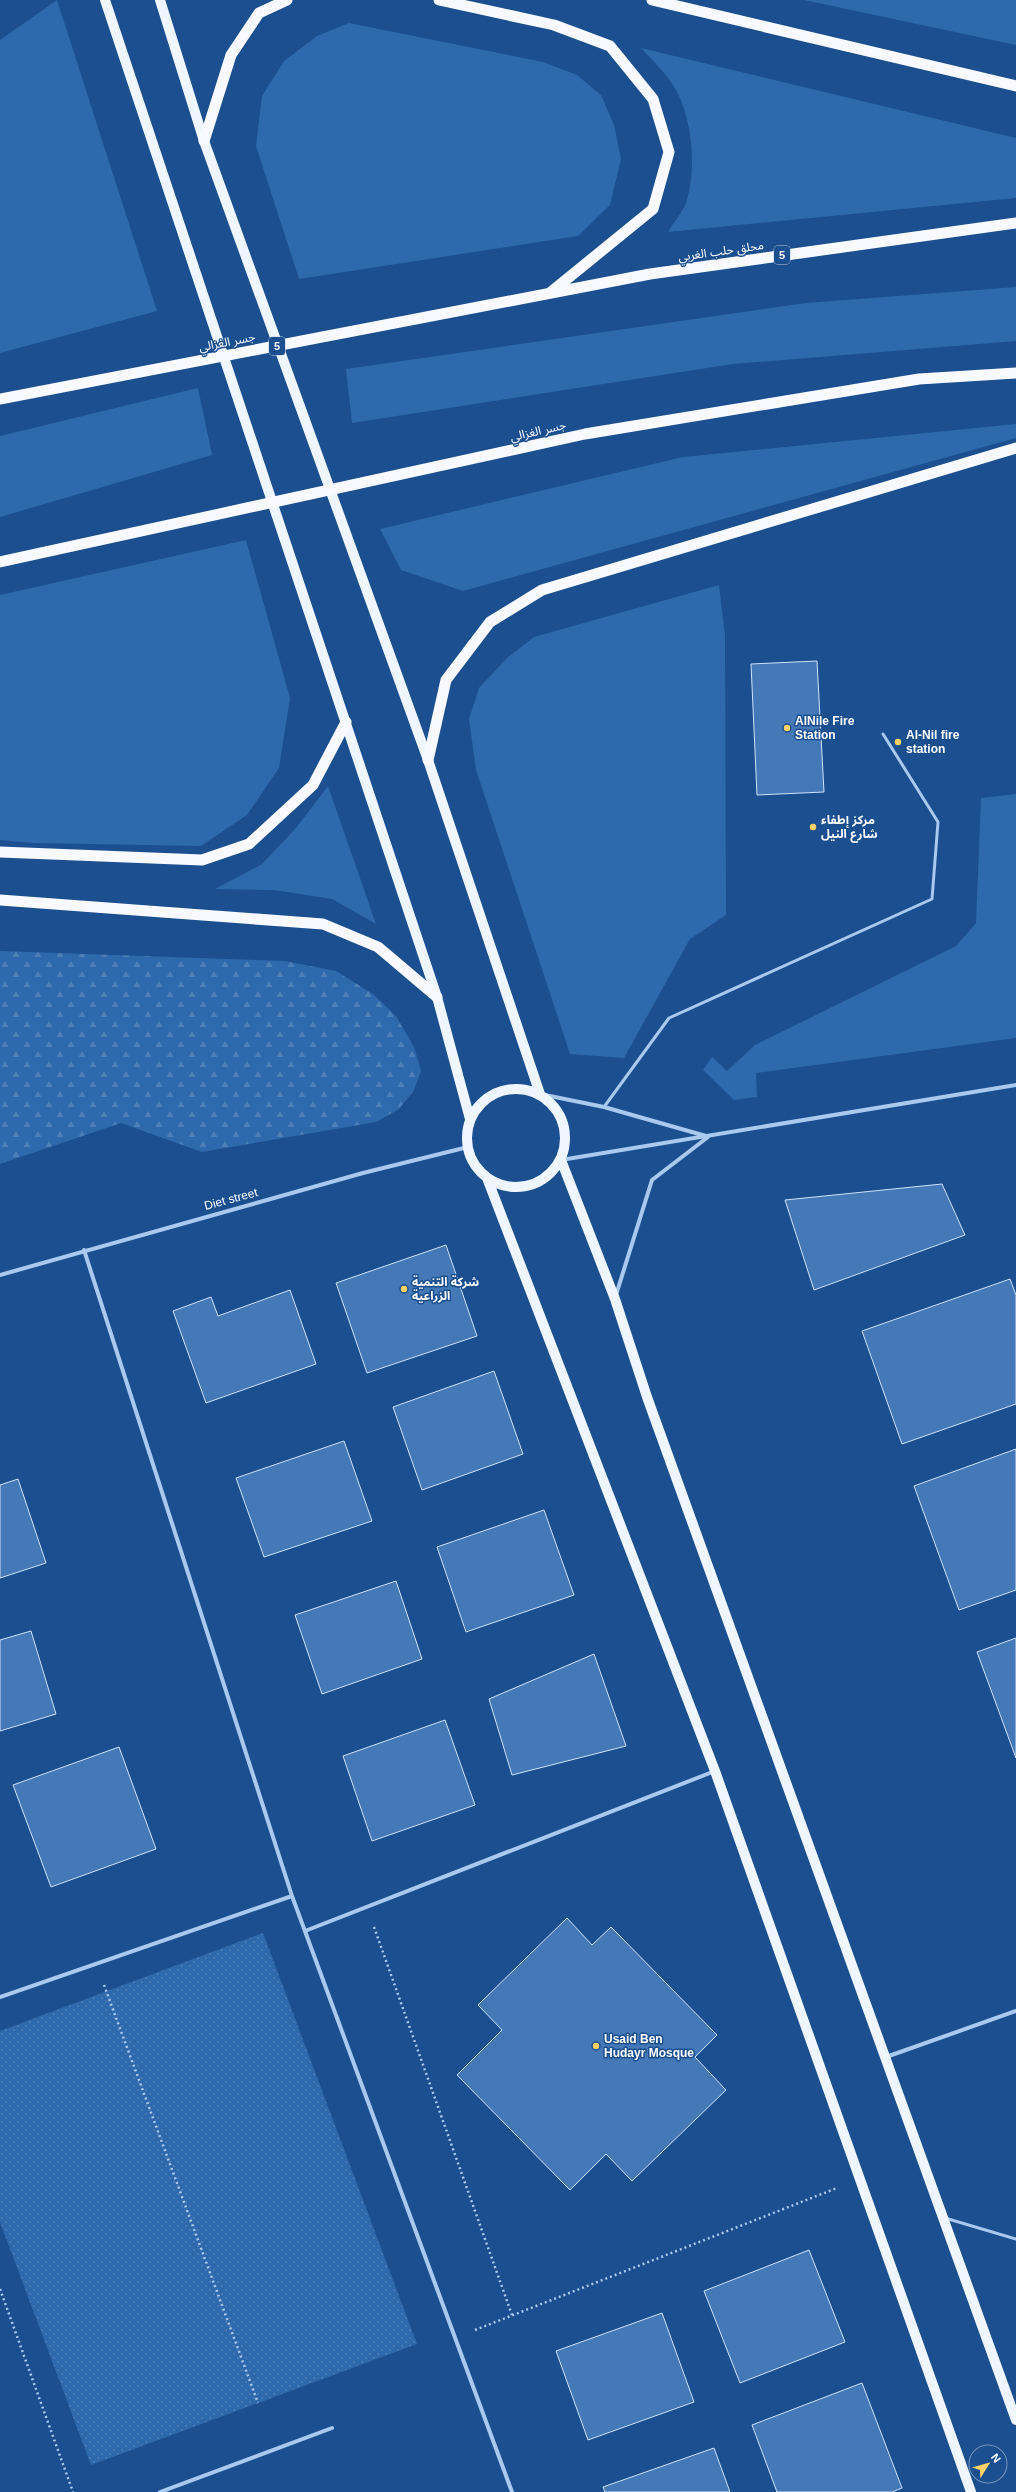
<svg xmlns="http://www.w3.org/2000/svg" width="1016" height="2492" viewBox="0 0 1016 2492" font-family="Arial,'Noto Sans Arabic',sans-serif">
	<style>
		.grass { fill: #2e69ad }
		.forest { fill: url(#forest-firs) }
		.park { fill: url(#park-dots) }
		.building { fill: #4478b7; stroke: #cfe3fa }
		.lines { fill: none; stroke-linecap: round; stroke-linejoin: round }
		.path { stroke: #a9c9ee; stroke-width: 2.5; stroke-dasharray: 2 3; stroke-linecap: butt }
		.service { stroke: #a9c9ee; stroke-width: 3 }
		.minor { stroke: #a9c9ee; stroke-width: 4 }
		.primary { stroke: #f0f6ff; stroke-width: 10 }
		.trunk { stroke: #f8faff; stroke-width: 11 }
		.poi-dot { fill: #ffd166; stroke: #1b4f8f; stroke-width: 1.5 }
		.labels { text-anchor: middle; stroke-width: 3; stroke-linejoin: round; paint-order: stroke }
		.shield { fill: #1b4f8f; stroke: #bbcadd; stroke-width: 1 }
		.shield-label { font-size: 11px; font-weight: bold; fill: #fff }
		.street-label { font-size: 12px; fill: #fff; stroke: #1b4f8f }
		.poi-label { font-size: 12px; font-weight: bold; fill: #fff; stroke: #1b4f8f; text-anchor: start }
	</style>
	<defs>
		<pattern id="forest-firs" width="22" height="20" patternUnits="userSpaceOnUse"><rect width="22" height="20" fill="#2e69ad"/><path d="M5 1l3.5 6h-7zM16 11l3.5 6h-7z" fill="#4d80b9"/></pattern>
		<pattern id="park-dots" width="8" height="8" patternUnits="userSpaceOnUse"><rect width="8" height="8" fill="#2e69ad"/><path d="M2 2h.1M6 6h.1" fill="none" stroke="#4d80b9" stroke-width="1.8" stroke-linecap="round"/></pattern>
	</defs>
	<rect width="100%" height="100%" fill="#1b4f8f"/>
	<!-- grass -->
	<path class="grass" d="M57,0l100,311 -157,42v-313z
		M804,0h212v45z
		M349,23l194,39 34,13 24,20 13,30 7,34 -11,46 -32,31 -279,43 -43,-133 6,-50 22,-35 33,-25z
		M641,48l375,90v60l-348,34c5,-9 14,-19 18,-29 10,-32 7,-74 -6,-105 -8,-19 -25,-35 -39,-50z
		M1016,287v54l-283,23 -381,59 -6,-54 460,-66z
		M198,388l14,67 -212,62v-81z
		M1016,424v14l-553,153 -62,-21 -21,-41 303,-72z
		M246,540l44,158 -11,70 -32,47 -46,31 -168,-3 -33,-3v-245z
		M719,585l6,50 1,280 -36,24 -66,119 -54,-4 -94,-284 -7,-51 10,-31 28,-30 27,-21z
		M328,786l48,138 -44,-25 -58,-9 -59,-1 47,-25 34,-36z
		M1016,794v244l-260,35 1,24 -23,3 -31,-30 9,-13 15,14 28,-26 201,-99 20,-23 5,-125z"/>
	<!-- forest -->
	<path class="forest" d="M0,951l285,10 51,10 37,23 23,22 18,31 7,24 -7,19 -15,19 -23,13 -174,30 -81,-29 -121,41z"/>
	<!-- park -->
	<path class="park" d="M263,1933l154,411 -326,121 -91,-243v-191z"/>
	<!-- building -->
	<path class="building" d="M817,661l7,131 -67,3 -6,-131z
		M942,1184l23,51 -151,55 -29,-90z
		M446,1245l31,91 -110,37 -31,-90z
		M1010,1279l6,16v109l-114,40 -40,-113z
		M290,1290l26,74 -110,39 -33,-92 38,-14 7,19z
		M494,1371l29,83 -101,36 -29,-83z
		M344,1441l28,80 -108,36 -28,-79z
		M1016,1449v141l-57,20 -45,-124z
		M18,1479l28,84 -46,15v-93z
		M544,1510l30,85 -108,37 -29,-85z
		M396,1581l26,78 -100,35 -27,-79z
		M31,1631l25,83 -56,17v-91z
		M1016,1638v120l-39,-106z
		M594,1654l32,92 -114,29 -23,-76z
		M445,1720l30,85 -103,36 -29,-85z
		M119,1747l37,102 -105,38 -38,-102z
		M567,1918l25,27 19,-18 106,108 -22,22 31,33 -94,91 -26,-27 -36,36 -113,-115 45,-45 -24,-25z
		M809,2250l36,92 -105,41 -36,-92z
		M662,2313l32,89 -106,38 -32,-89z
		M862,2383l40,105 -10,4h-115l-25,-67z
		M714,2448l16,44h-125l-2,-5z"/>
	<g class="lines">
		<!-- path -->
		<path class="path" d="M374,1927l138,388
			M104,1985l154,418
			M0,2289l73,203
			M475,2330l362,-142"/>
		<!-- service -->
		<path class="service" d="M604,1107l65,-89 263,-119 6,-77 -55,-88
			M945,2218l71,21"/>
		<!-- minor -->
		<path class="minor" d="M540,1094l64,13 102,29
			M561,1160l455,-75
			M84,1250l208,646 220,596
			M0,1275l363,-102 105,-26
			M616,1295l36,-115 56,-43
			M305,1931l410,-160
			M0,1997l292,-101
			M886,2057l130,-46
			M160,2492l172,-64"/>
		<!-- primary -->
		<path class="primary" d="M105,0l332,997 33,122
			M160,0l44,141 224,619 112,334
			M467 1138a49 49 0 1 1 98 0a49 49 0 1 1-98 0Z
			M561,1160l54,139 32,98 369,1023
			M487,1178l228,593 256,721"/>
		<!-- trunk -->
		<path class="trunk" d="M439,0l115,25 56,21 43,53 16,53 -16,57 -102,83
			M652,0l364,86
			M204,141l27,-86 28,-42 28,-13
			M0,399l650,-125 366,-51
			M0,562l585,-128 334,-55 97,-6
			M428,760l18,-80 44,-58 52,-32 474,-142
			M0,852l202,8 47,-16 64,-59 33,-63
			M0,900l323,24 55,23 59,50"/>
	</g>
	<!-- markers -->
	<g class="poi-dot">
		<circle cx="787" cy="728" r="4"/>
		<circle cx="898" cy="742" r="4"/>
		<circle cx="813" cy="827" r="4"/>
		<circle cx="404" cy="1289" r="4"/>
		<circle cx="596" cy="2046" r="4"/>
	</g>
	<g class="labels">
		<!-- shield labels -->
		<g class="shield">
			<rect x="774" y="246" width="16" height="18" rx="3"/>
			<rect x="269" y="337" width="16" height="18" rx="3"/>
		</g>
		<g class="shield-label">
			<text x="782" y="259">5</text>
			<text x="277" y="350">5</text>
		</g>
		<!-- street labels -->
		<g class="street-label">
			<text transform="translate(721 251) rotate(-8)" y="4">محلق حلب الغربي</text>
			<text transform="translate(227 342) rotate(-11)" y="4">جسر الغزالي</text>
			<text transform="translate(538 431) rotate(-13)" y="4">جسر الغزالي</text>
			<text transform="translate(231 1199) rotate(-15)" y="4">Diet street</text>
		</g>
		<!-- poi labels -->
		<g class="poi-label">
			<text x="795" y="725">AlNile Fire<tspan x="795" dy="14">Station</tspan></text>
			<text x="906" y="739">Al-Nil fire<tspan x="906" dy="14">station</tspan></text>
			<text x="821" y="824">مركز إطفاء<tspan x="821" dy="14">شارع النيل</tspan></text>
			<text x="412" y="1286">شركة التنمية<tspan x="412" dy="14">الزراعية</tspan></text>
			<text x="604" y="2043">Usaid Ben<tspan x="604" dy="14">Hudayr Mosque</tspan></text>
		</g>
	</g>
	<!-- north arrow -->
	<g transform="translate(988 2464) rotate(53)"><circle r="19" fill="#1b4f8f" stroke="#7695bc"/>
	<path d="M0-3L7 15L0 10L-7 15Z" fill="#ffd166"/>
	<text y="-6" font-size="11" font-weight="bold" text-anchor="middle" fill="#ffffff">N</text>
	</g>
</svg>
